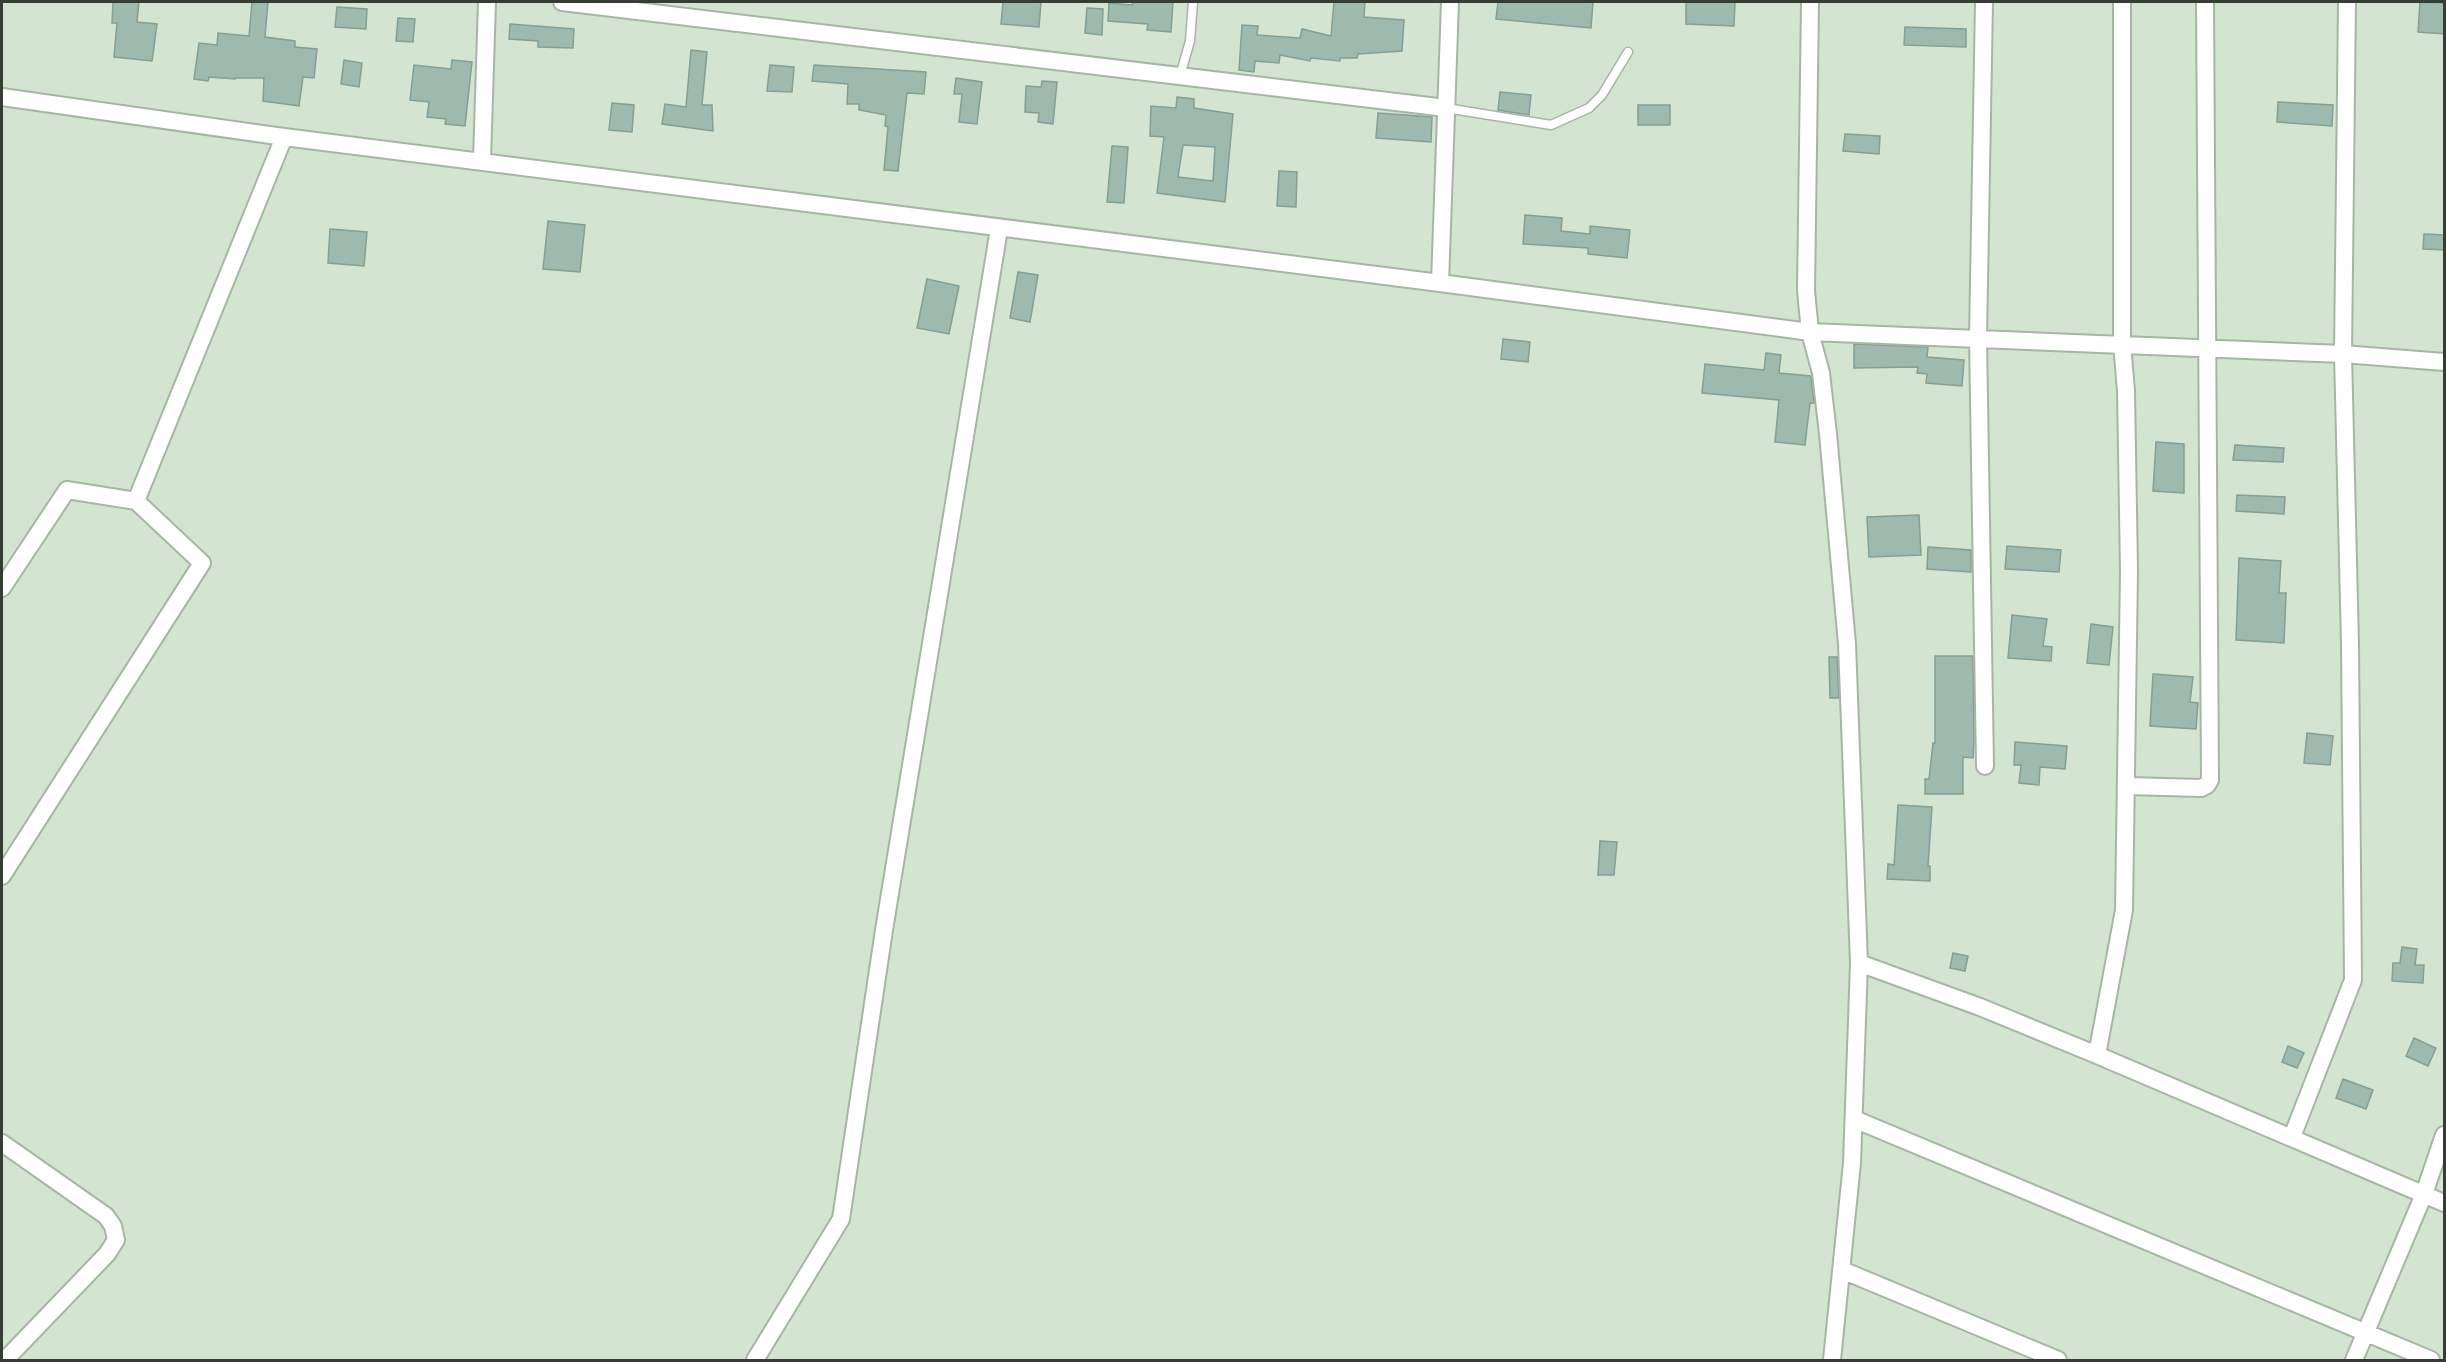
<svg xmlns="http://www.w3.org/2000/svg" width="2446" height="1362" viewBox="0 0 2446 1362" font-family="'Times New Roman',serif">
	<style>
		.building { fill: #9eb9ad; stroke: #849f93; stroke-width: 1.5; fill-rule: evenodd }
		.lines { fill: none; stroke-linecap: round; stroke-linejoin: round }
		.service-casing { stroke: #a5b7a3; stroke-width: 11 }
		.minor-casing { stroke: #a5b7a3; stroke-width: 20 }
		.service { stroke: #fff; stroke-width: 8 }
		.minor { stroke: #fff; stroke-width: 16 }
	</style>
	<rect width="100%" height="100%" fill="#d3e5d0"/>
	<!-- building -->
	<path class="building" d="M113,2h26l-2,20 20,2 -5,37 -38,-4 3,-34h-5z
		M252,2h16l-3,35 30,4v6l22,2 -3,29 -11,-1 -4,29 -36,-5 1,-23h-29v1l-26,-2 -1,4 -14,-2 5,-36 18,2 1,-12 31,3z
		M1003,2h38l-2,25 -38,-3z
		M1133,2h40l-2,30 -24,-2 1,-6 -40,-3 1,-18 23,2z
		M1334,2h31l-1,15 40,3 -2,31 -44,3 -1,4h-17v3l-29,-3 -1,3 -30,-6 -1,8 -24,-2 -1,11 -15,-2 3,-45 16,1 -1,9 43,3 2,-9 29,7z
		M1498,2h95l-2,26 -95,-9z
		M1686,2h49l-1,24 -48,-2z
		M2420,2l25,1v31l-27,-2z
		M337,7l30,2 -1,20 -31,-2z
		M1087,8l16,1 -1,26 -17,-2z
		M398,18l17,1 -2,23 -17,-1z
		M510,24l64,5 -1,19 -35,-1v-6l-29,-2z
		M1905,27l61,2v18l-62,-2z
		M691,50l16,2 -5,53h10l1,26 -51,-7 3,-20 21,3z
		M344,60l18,3 -3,24 -18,-3z
		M452,60l20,2 -7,64 -20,-2 1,-5 -19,-2 2,-15 -19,-2 4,-35 37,4z
		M770,65l24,2 -2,25 -25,-1z
		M814,65l112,7 -2,22 -17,-1 -9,78 -14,-1 4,-43 -3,-1 1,-11 -27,-5v-6h-12l1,-20 -36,-3z
		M956,78l26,4 -5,42 -18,-2 3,-28h-8z
		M1042,81l15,1 -4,42 -15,-2 1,-9 -14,-1 1,-26 15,1z
		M1500,92l31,3 -2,20 -31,-5z
		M1177,97l17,2v9l39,6 -8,88 -68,-9 7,-56 -14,-1 1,-30 25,2zM1183,145l32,2 -2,34 -35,-4z
		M2278,102l55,3 -1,21 -55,-4z
		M612,103l22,2 -2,27 -23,-2z
		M1638,105h32v20h-32z
		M1378,113l54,4 -1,25 -55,-4z
		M1845,134l35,2 -1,18 -36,-3z
		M1112,146l16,1 -4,56 -17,-1z
		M1279,171l18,1 -1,35 -19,-1z
		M1525,215l37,3 -1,13 29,3v-8l40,4 -3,28 -39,-4v-6l-65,-4z
		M548,221l37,4 -5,47 -37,-3z
		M330,229l37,3 -3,34 -36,-3z
		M2424,234l21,1v15l-22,-1z
		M1018,272l20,3 -8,47 -20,-4z
		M927,279l32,7 -10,48 -32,-6z
		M1503,339l27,3 -2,20 -27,-3z
		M1854,344l74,3 -1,10 37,3 -2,26 -36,-3 1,-9 -10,-1 1,-6 -64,1z
		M1766,353l15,2 -2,18 32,3 3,27h-4l-5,42 -30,-3 4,-42 -77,-7 3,-29 59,6z
		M2156,442l28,2v49l-31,-2z
		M2235,445l49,3 -1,14 -50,-2z
		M2237,495l48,2 -1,17 -48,-3z
		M1919,515l2,40 -52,2 -2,-40z
		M2007,546l54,4 -2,22 -54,-3z
		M1928,547l43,3v22l-44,-3z
		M2239,558l42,3 -2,32h7l-2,50 -48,-3z
		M2012,615l35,4 -4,27 9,1 -1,14 -43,-3z
		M2091,624l22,3 -4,38 -22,-2z
		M1935,656h38l1,84 -1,18 -10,-1v37h-38v-15h4l4,-36h2z
		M1829,657h8l2,41h-9z
		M2153,674l40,3 -3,25 8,1 -2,26 -46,-3z
		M2307,733l26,3 -3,29 -26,-2z
		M2015,742l52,4 -2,23 -25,-2 -1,18 -20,-2 2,-18h-7z
		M1898,805l34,2 -4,59h2v15l-43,-2 1,-15 6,1z
		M1600,841l17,1 -3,33h-16z
		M2402,947l15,2 -2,16h9l-1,18 -31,-2 1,-18h7z
		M1953,953l15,3 -3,15 -15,-3z
		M2414,1038l22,10 -8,18 -22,-10z
		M2288,1046l16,7 -7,15 -15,-6z
		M2343,1079l30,11 -7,19 -30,-11z"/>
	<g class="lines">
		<!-- service casing -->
		<g class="service-casing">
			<path id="service" d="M1180,76l10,-35 3,-39
				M1446,108l105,17 38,-17 13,-13 26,-43"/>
		</g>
		<!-- minor casing -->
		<g class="minor-casing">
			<path id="minor" d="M562,2l884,106
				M1810,2l-4,289 4,41 11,41 7,61 19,210 12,319 -7,200 -20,197
				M1984,2l-6,336 7,428
				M2,97l282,40 1156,146 370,49 533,22 101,8
				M482,160l5,-158
				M1440,283l10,-281
				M2,588l65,-98 69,11
				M2127,786l74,2 6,-3 3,-5 -5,-778
				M2,876l200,-313 -66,-62 148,-364
				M1859,963l121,44 117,48 347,148
				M2097,1055l27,-145 5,-339 -3,-180 -4,-47v-342
				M1854,1119l577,241
				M2292,1137l61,-157 -3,-336 -7,-290 4,-352
				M2,1143l104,73 7,10 3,14 -9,14 -102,106
				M1842,1270l216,90
				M755,1360l86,-141 43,-289 115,-701
				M2354,1360l70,-166 20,-59"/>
		</g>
		<!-- service -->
		<use href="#service" class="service"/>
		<!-- minor -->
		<use href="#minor" class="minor"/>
	</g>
	<!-- border -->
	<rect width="2446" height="1362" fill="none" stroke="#353d34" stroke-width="6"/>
</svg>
